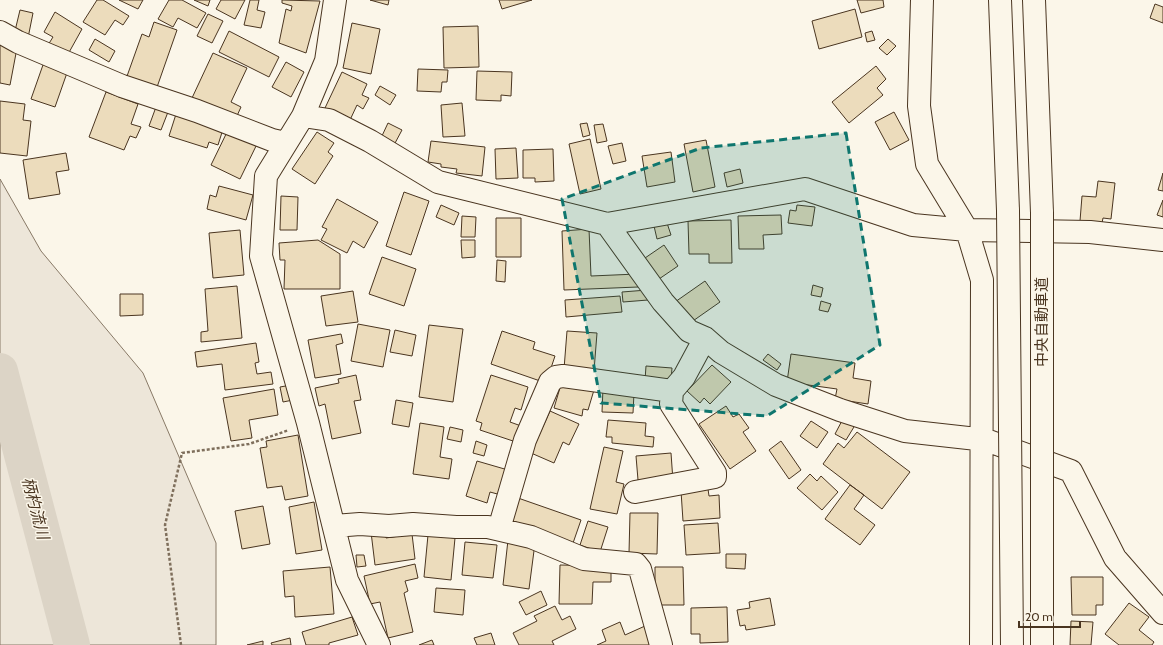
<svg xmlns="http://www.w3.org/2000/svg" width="1163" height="645" viewBox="0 0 1163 645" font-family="Cabin,'Noto Sans JP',sans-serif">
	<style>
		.green { fill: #ede6d9; stroke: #887966 }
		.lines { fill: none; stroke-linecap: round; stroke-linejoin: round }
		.river { stroke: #dcd4c6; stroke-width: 36 }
		.building { fill: #ecdcbc; stroke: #4a3520 }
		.minor-casing { stroke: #4a3520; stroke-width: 24 }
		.highway-casing { stroke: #4a3520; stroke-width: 24 }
		.path { stroke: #7f6f5c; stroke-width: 2.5; stroke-dasharray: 3 2; stroke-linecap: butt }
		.minor { stroke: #fbf6e9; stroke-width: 22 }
		.highway { stroke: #fbf6e9; stroke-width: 22 }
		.highway-bridge-casing { stroke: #4a3520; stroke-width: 24; stroke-linecap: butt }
		.highway-bridge { stroke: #fbf6e9; stroke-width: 22 }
		.marked { fill: #0f766e; fill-opacity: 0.2; stroke: #0f766e; stroke-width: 3; stroke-dasharray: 8 5; stroke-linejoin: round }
		.labels { text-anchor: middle; stroke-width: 3; stroke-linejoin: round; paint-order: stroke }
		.street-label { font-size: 15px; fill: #4a3520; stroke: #fbf6e9 }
		.water-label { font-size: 16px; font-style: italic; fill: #4a3520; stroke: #fbf6e9 }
	</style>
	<rect width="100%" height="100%" fill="#fbf6e9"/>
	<!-- green -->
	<path class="green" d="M0,179l41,72 102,122 73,170v102h-216z"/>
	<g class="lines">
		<!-- river -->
		<path class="river" d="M0,371l72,274"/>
	</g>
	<!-- building -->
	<path class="building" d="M97,0h6l26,16 -6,9 -8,-5 -10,15 -22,-13z
		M119,0h24l-5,9z
		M169,0h13l24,13 -9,15 -19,-10 -5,9 -15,-8z
		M194,0h16l-2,6z
		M221,0h24l-10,19 -19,-10z
		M250,0h9l-2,10 8,2 -4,16 -17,-3z
		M282,0l38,1 -14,52 -27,-10 7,-34 5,2 1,-5 -10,-3z
		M370,0h19l-1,5z
		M499,0h33l-30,9z
		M857,0h26l1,7 -23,6z
		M1155,4l8,3v16l-13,-5z
		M855,9l7,28 -43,12 -7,-28z
		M20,10l13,3 -5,25 -14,-3z
		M55,12l27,17 -15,27 -19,-11 5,-8 -9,-5z
		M208,14l15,7 -11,22 -15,-7z
		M154,22l23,8 -21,60 -30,-11 16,-45 7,3z
		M352,23l28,6 -9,45 -28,-6z
		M478,26l1,41 -35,1 -1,-41z
		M229,31l50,26 -10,20 -50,-25z
		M872,31l3,9 -8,2 -2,-9z
		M95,39l20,12 -6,11 -20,-12z
		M888,39l8,7 -9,9 -8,-7z
		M0,45l17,3 -7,37 -10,-2z
		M213,53l34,15 -16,34 10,5 -5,11 -44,-20z
		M44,62l24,8 -13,37 -24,-8z
		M286,62l18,10 -13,25 -19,-10z
		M876,66l10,13 -9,9 6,7 -34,28 -17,-21z
		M418,69l30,1 -1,12h-5l-1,10 -24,-1z
		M477,71l35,1 -1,24 -10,-1v6l-25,-1z
		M342,72l25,12 -5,11 7,3 -6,11 -6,-4 -7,15 -25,-12z
		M380,86l16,9 -6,10 -15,-10z
		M106,92l32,12 -7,20 10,3 -5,11 -6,-2 -6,14 -35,-13z
		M0,101l25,3 -2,16 8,1 -4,35 -27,-3z
		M462,103l3,33 -22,1 -2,-32z
		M156,107l12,5 -7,18 -12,-4z
		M177,111l47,15 -6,19 -9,-3 -2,6 -38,-12z
		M894,112l15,28 -19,10 -15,-28z
		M388,123l14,7 -8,15 -13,-7z
		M587,123l3,12 -7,2 -3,-13z
		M603,124l4,17 -10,2 -3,-18z
		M229,128l29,14 -18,37 -29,-14z
		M317,132l17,11 -6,9 5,4 -18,28 -23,-15z
		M590,139l11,50 -21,5 -11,-50z
		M706,140l9,47 -22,5 -9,-48z
		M431,141l54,6 -3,29 -26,-3 1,-4 -16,-2v-3l-13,-2z
		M622,143l4,18 -13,3 -5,-18z
		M516,148l2,30 -22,1 -1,-30z
		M553,149l1,32 -19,1v-4h-12v-28z
		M671,152l4,30 -28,5 -5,-31z
		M66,153l3,17 -13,2 4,22 -31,5 -6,-39z
		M740,169l3,14 -16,4 -3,-14z
		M1163,173v18l-5,-1z
		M1098,181l17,2 -4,36 -8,-1 -1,5 -22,-2 2,-25 14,1z
		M219,186l34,9 -7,25 -39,-11 3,-14 6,2z
		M404,192l25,9 -18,54 -25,-9z
		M281,196l17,1 -1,33h-17z
		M337,199l41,23 -14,26 -11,-7 -6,12 -26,-13 6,-11 -5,-2z
		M1163,200v17l-6,-2z
		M441,205l18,8 -5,12 -18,-8z
		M797,205l18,2 -3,19 -24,-3 2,-13 6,1z
		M781,215l1,19 -19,1 1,14h-25l-1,-33z
		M462,216l14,1 -1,20h-14z
		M496,218h25v39h-25z
		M731,220l1,43h-23v-9h-20l-1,-33z
		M667,223l4,12 -14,4 -3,-13z
		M589,229l2,47 46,-2 1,13 -74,3 -2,-59z
		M240,230l4,45 -31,3 -4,-45z
		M318,240l22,14v35h-56l1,-29h-5l-1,-17z
		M461,240h14v17l-13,1z
		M664,245l14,21 -19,13 -14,-21z
		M382,257l34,12 -12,37 -35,-12z
		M497,260l9,1 -1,21 -9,-1z
		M705,281l15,21 -30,21 -15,-21z
		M813,285l10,3 -2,9 -10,-2z
		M237,286l5,52 -41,4v-10l7,-1 -3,-42z
		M647,290l1,10 -25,2 -1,-10z
		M353,291l5,31 -32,4 -5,-30z
		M120,294h23v21l-23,1z
		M620,296l2,16 -56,5 -1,-17z
		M821,301l10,3 -3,8 -9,-2z
		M358,324l32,6 -7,37 -32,-6z
		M429,325l34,4 -10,73 -34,-5z
		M395,330l21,5 -4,21 -22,-4z
		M502,331l33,11 -2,7 22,7 -9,27 -55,-19z
		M567,331l30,2 -3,38 -30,-2z
		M341,334l2,9 -7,2 5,29 -26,4 -7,-38z
		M256,343l3,19 -4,1 2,11 14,-2 2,12 -48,6 -3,-26 -25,3 -2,-15z
		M768,354l13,10 -4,6 -14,-10z
		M791,354l64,9 -2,15 18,3 -3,23 -33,-5 2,-10 -50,-7z
		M712,365l19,17 -21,22 -6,-6 -4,5 -13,-12z
		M646,366l26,2 -1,13 -26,-1z
		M356,375l5,25 -7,1 7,32 -29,6 -7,-35 -6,2 -4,-18 24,-5 -1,-4z
		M491,375l37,12 -7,23 -6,-2 -5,14 14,5 -5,16 -39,-13 2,-7 -6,-2z
		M562,381l32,9 -6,20 -5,-1 -1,7 -28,-8z
		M291,385l2,15 -10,2 -3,-15z
		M603,388l31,5 -1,20 -31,-1z
		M274,389l4,26 -29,5 3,18 -21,3 -8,-43z
		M396,400l17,3 -4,24 -17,-3z
		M726,406l7,11 6,-3 10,14 -6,4 13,19 -26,18 -31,-45z
		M550,411l29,13 -10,21 -6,-3 -9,21 -23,-10z
		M845,415l12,7 -11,18 -11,-6z
		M608,420l38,3 -1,13 9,1 -1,10 -41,-4v-6h-6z
		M811,421l17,11 -11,16 -17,-12z
		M420,423l24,4 -4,30 12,2 -3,20 -36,-5z
		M450,427l13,3 -2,12 -14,-3z
		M857,432l53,40 -28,37 -59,-45 15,-21 6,5z
		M298,435l10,61 -23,4 -3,-14 -15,2 -7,-40 7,-1 -1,-6z
		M476,441l11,4 -3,11 -11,-3z
		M781,441l20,29 -12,9 -20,-29z
		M604,447l19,4 -7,31 8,2 -7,30 -27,-5z
		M671,453l2,28 -19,-2 -16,1 -2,-24z
		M477,461l31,9 -7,25 -11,-3 -3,11 -21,-7z
		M810,474l7,7 4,-5 17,16 -16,18 -25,-22z
		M850,485l14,10 -10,14 21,16 -15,20 -35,-26z
		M708,489l1,7 10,-1 1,23 -37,3 -2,-30z
		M518,498l63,22 -9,26 -16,-10 -46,-16z
		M314,502l8,48 -26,4 -7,-47z
		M263,506l7,38 -28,5 -7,-38z
		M630,513h28l-1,41 -28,-1z
		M588,521l20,6 -8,25 -20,-7z
		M718,523l2,30 -34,2 -2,-30z
		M385,530l1,8 26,-4 3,25 -40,6 -4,-33z
		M428,535l27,3 -4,42 -27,-3z
		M508,540l27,3 -6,46 -26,-4z
		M465,542l32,3 -4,33 -31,-3z
		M726,554h20l-1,15 -19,-1z
		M356,555h8l2,11 -9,1z
		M415,564l3,14 -13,3 3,10 -4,2 9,39 -25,6 -8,-36 -10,2 -6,-28z
		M560,565l51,1v16h-18l-1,22h-33z
		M330,567l4,47 -39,3 -1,-21 -9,1 -2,-26z
		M655,567h28l1,38h-29z
		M1071,577h32v28h-7v10h-24z
		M436,588l29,2 -2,25 -29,-3z
		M541,591l6,14 -21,10 -7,-13z
		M770,598l5,27 -29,5 -1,-5 -5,1 -3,-16 13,-2 -1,-6z
		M1129,603l20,14 -10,13 15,12 -2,3h-33l-14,-11z
		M555,606l7,14 8,-4 6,13 -24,12 2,4h-35l-6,-12 24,-12 -3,-5z
		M727,607l1,35 -28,1v-9h-9v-26z
		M352,617l6,18 -29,8v2h-23l-4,-13z
		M1071,621l22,1 -2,23h-21z
		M620,622l5,13 20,-9 8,19h-56l9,-4 -4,-11z
		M491,633l4,12h-18l-3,-7z
		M290,638l1,7h-19l-1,-2z
		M432,640l2,5h-15z
		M263,641v4h-16z"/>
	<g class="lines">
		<!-- minor casing -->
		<g class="minor-casing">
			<path id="minor" d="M335,0l-9,61 -23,55 -37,60 -5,80 47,167 39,157 32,65
				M922,0l-3,106 8,58 40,66 15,50 -1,365
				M0,32l18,10 104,44 75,25 75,29 13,3
				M303,116l26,4 41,21 68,41 169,42 198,-35 108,36 54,5 123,2 73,8
				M607,224l56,78 26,29 16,7 16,14 55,33 64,25 65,21 81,9 85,31 44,87 48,55
				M635,492l80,-15v-4l-44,-69 1,-13 12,-14 21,-39
				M334,526l26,-2 29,2 24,-2 43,3h32l43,10 53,22 52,5 4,5 21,76
				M499,529l26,-89 25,-58 6,-5 7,-1 109,15"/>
		</g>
		<!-- highway casing -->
		<g class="highway-casing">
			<path id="highway" d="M1000,0l8,211
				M1034,0l8,213"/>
		</g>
		<!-- path -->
		<path class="path" d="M181,645l-16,-120 17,-72 67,-9 40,-14"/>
		<!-- minor -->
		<use href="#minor" class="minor"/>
		<!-- highway -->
		<use href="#highway" class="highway"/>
		<!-- highway-bridge casing -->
		<g class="highway-bridge-casing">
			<path id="highway-bridge" d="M1008,211l4,434
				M1042,213v432"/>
		</g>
		<!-- highway-bridge -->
		<use href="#highway-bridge" class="highway-bridge"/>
	</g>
	<!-- marked area -->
	<path class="marked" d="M846,133l34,212 -113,71 -166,-13 -39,-204 139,-51z"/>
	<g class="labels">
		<!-- street labels -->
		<g class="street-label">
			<text transform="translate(1042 322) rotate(-90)" y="5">中央自動車道</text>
		</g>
		<!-- water labels -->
		<g class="water-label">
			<text transform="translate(36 508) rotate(75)" y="6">柄杓流川</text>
		</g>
	</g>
	<!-- scale -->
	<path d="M1019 621v6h61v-6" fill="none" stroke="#4a3520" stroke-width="2"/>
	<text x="1025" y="621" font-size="12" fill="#4a3520" stroke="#fbf6e9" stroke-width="3" paint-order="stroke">20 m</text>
</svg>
